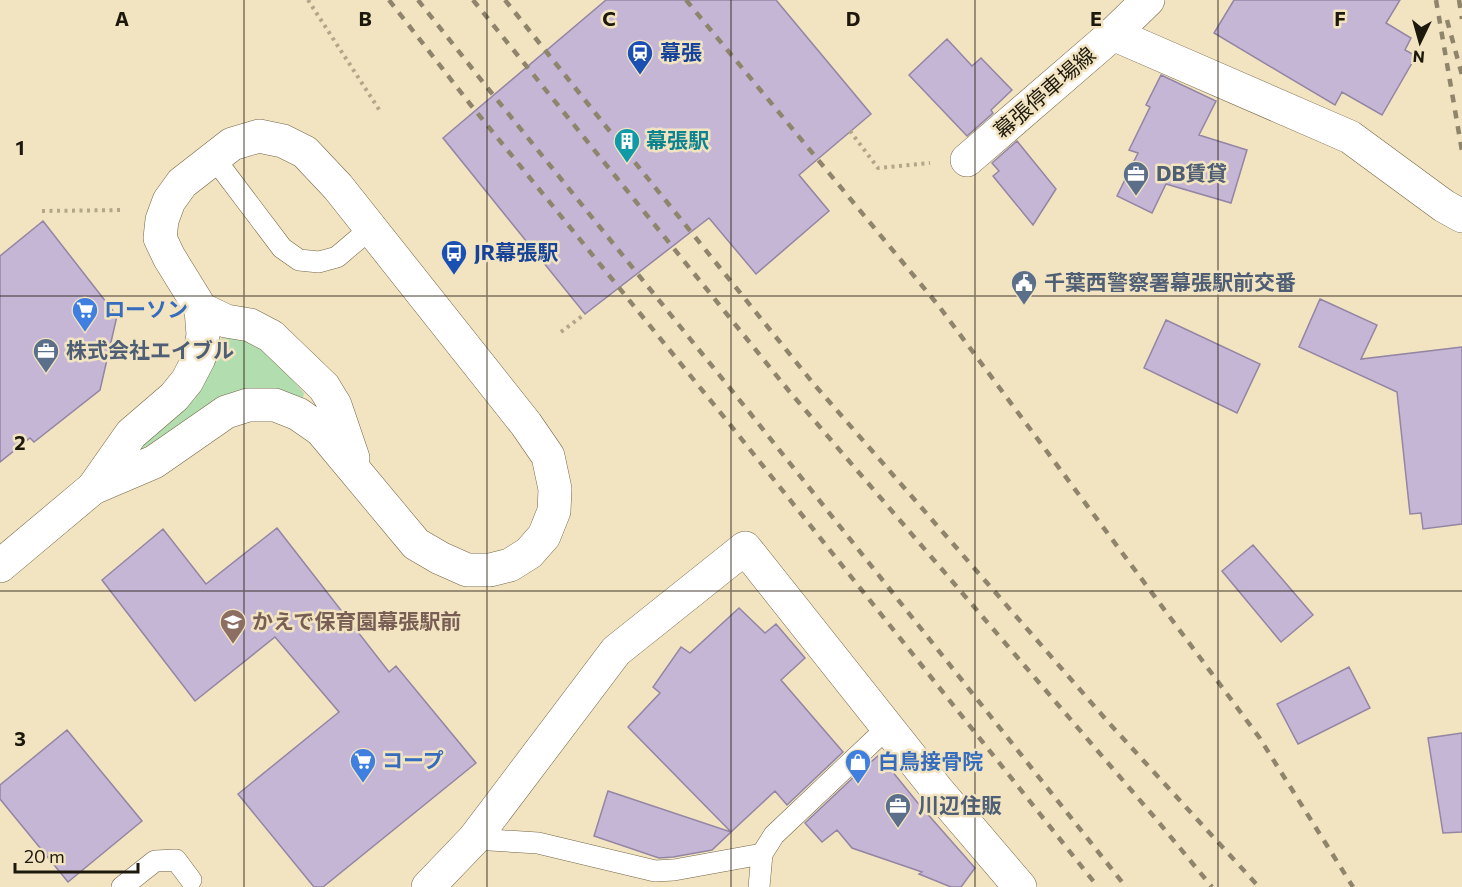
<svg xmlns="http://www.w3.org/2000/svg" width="1462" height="887" viewBox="0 0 1462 887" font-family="Commissioner,'Noto Sans JP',sans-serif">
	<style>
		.green { fill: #b2ddae }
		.building { fill: #c5b6d6; stroke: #9385a3; stroke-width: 1.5 }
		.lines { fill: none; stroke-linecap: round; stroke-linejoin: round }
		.service-casing { stroke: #736647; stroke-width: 22 }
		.minor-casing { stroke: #736647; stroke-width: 34 }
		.tertiary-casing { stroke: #736647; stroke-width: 34 }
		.secondary-casing { stroke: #736647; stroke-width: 34 }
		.path { stroke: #b2a68a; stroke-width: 4; stroke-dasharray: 3 4.5; stroke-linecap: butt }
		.service { stroke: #fff; stroke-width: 21 }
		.minor { stroke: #fff; stroke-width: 33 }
		.tertiary { stroke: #fff; stroke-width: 33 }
		.secondary { stroke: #fff; stroke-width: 33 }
		.rail { stroke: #8f856d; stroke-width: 4.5; stroke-dasharray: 8 8; stroke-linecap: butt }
		.grid { fill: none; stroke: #1d180c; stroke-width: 1.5; stroke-opacity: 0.55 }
		.labels { text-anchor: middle; stroke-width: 5; stroke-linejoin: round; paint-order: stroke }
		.transit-label { font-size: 21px; font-weight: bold; fill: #164399; stroke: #f2e4c1; text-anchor: start }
		.street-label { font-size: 21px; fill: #1d180c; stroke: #f2e4c1 }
		.culture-label { font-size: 21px; font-weight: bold; fill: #0d838f; stroke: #f2e4c1; text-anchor: start }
		.service-label { font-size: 21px; font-weight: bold; fill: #4e5e75; stroke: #f2e4c1; text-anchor: start }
		.shop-label { font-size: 21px; font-weight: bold; fill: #366cbe; stroke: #f2e4c1; text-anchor: start }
		.education-label { font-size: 21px; font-weight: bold; fill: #785e54; stroke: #f2e4c1; text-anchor: start }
		.grid-label { font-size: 20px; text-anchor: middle; font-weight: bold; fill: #1d180c; stroke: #f2e4c1; stroke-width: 5; stroke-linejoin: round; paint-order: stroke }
	</style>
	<rect width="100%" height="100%" fill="#f2e4c1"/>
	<!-- green -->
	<path class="green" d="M226,338l15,1 27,13 36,41 -2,10 -162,56 -5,-13 60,-47 10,-22 5,-36z"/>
	<!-- building -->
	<path class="building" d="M606,0h170l95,114 -72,61 30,36 -73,63 -47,-56 -124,96 -142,-176z
		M1234,0h166l-14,23 25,15 -6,12 11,6 -34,59 -40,-23 -7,13 -121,-72z
		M947,39l25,27 9,-8 31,32 -21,20 2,3 -26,23 -58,-61z
		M1161,75l55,26 -17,34 48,15 -16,53 -65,-19 -14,29 -35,-17 21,-43 -9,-3 21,-43 -4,-2z
		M1017,141l39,48 -23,36 -40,-49 6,-5 -7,-8z
		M43,221l74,95 -17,74 -66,52 -4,-4 -30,24v-206z
		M1320,299l57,26 -16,34 101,-12v177l-39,5 -2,-16 -11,1 -13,-122 -98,-45z
		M1166,320l94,44 -23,49 -93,-45z
		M277,528l112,144 7,-6 80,97 -153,124h-9l-76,-93 101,-82 -64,-75 -80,64 -93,-121 61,-51 43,55z
		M1253,545l60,70 -32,27 -59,-71z
		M739,608l26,25 11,-9 29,34 -24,22 62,72 -56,53 -12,-14 -44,41 -103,-105 32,-34 -7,-6 28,-40 9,6z
		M1349,667l21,41 -72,36 -21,-40z
		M67,730l75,91 -74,61 -68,-83v-14z
		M1462,733v99l-19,1 -15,-95z
		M879,755l38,47 58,66 -14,19h-10l-32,-13 3,-2 -70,-24 -15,-18 -15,12 -17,-19 54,-51z
		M608,791l123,41 -19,18 -39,7 -14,1 -65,-22z"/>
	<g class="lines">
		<!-- service casing -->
		<g class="service-casing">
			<path id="service" d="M214,158l68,90 17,12 20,2 18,-5 33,-28
				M474,839l64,4 117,28 19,-1 88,-16
				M122,887l33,-26 21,-1 15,20
				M759,887l3,-33 12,-19 113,-107"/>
		</g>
		<!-- minor casing -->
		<g class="minor-casing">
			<path id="minor" d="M1113,34l237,103 94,69 18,10
				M259,136l24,5 22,11 33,35 188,237 22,32 7,33 -1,22 -10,25 -15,17 -19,12 -20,5h-23l-27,-12 -24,-14 -95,-114 -23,-16 -23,-9h-27l-22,7 -72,50 -61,26 38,-54 43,-37 13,-16 12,-23 4,-23 -2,-26 -32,-52 -9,-19 2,-18 7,-19 13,-18 50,-39z
				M201,309l25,12 24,4 21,11 53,51 11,18 18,53
				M428,887l46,-48 142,-188 129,-103 193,243 82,96"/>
		</g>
		<!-- tertiary casing -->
		<g class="tertiary-casing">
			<path id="tertiary" d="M0,566l93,-78"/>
		</g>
		<!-- secondary casing -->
		<g class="secondary-casing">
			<path id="secondary" d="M967,160l146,-126 35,-34"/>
		</g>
		<!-- path -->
		<path class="path" d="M308,0l72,111
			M850,131l28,37 52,-5
			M42,211l82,-1
			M561,332l24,-18"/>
		<!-- service -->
		<use href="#service" class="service"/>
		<!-- minor -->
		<use href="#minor" class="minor"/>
		<!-- tertiary -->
		<use href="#tertiary" class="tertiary"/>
		<!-- secondary -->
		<use href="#secondary" class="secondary"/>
		<!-- rail -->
		<path class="rail" d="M389,0l81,104 258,318 370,465
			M418,0l72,91 260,322 376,474
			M473,0l316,391 367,428 56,68
			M505,0l111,139 197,244 296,340 150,164
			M686,0l252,305 321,432 94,150
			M1436,0l26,151
			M1459,0l3,19
			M1447,20l15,55"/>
	</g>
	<!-- grid -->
	<path class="grid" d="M244,0v887M487,0v887M731,0v887M975,0v887M1218,0v887M0,296h1462M0,591h1462"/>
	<!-- icons -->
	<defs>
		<g id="station-pin" transform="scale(1.35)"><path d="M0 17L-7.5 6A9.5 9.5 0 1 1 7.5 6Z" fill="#1a4fb4" stroke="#f2e4c1"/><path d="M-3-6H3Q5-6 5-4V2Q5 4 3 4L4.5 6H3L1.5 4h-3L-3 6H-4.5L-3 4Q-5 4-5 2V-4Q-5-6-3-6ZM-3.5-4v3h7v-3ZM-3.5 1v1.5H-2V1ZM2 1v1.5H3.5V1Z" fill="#fff"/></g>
		<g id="building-pin" transform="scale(1.35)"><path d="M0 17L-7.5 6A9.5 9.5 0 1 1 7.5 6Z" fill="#0f9aa8" stroke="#f2e4c1"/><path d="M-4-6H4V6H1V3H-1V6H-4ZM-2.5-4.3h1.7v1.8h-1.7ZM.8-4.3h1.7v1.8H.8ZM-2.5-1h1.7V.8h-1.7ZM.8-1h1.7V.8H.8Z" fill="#fff"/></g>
		<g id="office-pin" transform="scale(1.35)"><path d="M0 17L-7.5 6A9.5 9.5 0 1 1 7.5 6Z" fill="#5c6f8a" stroke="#f2e4c1"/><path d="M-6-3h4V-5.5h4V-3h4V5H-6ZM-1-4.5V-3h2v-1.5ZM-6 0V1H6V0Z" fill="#fff"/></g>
		<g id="bus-pin" transform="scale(1.35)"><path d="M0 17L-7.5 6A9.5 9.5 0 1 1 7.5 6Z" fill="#1a4fb4" stroke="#f2e4c1"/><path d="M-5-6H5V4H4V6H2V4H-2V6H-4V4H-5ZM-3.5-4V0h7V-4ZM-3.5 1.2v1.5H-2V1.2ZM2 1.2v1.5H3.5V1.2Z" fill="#fff"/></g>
		<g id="civic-pin" transform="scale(1.35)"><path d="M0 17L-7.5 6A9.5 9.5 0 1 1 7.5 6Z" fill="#5c6f8a" stroke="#f2e4c1"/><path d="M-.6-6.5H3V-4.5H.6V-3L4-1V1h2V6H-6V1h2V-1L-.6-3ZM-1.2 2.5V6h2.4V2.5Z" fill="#fff"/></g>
		<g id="supermarket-pin" transform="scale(1.35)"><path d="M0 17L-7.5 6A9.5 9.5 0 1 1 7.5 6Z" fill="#3f7fe0" stroke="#f2e4c1"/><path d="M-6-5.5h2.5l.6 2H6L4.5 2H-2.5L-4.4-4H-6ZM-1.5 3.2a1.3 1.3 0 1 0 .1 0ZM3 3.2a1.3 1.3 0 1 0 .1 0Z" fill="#fff"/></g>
		<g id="school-pin" transform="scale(1.35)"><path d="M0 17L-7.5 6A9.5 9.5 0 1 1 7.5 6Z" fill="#8d6e63" stroke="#f2e4c1"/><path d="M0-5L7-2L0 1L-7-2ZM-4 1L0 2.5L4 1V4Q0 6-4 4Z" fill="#fff"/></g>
		<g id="shop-pin" transform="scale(1.35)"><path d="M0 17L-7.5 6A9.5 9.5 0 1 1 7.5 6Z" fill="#3f7fe0" stroke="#f2e4c1"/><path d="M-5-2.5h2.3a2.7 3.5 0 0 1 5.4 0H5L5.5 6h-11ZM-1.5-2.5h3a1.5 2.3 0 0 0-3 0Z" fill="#fff"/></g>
	</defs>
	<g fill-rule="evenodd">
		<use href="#station-pin" x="640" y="53"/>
		<use href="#building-pin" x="627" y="141"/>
		<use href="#office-pin" x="1136" y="174"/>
		<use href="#bus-pin" x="454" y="253"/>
		<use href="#civic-pin" x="1024" y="283"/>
		<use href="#supermarket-pin" x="85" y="310"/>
		<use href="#office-pin" x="46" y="351"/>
		<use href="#school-pin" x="233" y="622"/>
		<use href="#supermarket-pin" x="363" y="761"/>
		<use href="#shop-pin" x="858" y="762"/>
		<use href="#office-pin" x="898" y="806"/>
	</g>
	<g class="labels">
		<!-- transit labels -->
		<g class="transit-label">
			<text x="660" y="60">幕張</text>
			<text x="474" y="260">JR幕張駅</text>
		</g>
		<!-- street labels -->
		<g class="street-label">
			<text transform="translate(1045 93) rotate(-41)" y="7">幕張停車場線</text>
		</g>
		<!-- culture labels -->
		<g class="culture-label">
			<text x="646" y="148">幕張駅</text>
		</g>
		<!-- service labels -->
		<g class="service-label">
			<text x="1156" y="181">DB賃貸</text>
			<text x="1044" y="290">千葉西警察署幕張駅前交番</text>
			<text x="66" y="358">株式会社エイブル</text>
			<text x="918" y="813">川辺住販</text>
		</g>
		<!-- shop labels -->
		<g class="shop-label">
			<text x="104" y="317">ローソン</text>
			<text x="382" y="768">コープ</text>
			<text x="878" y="769">白鳥接骨院</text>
		</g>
		<!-- education labels -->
		<g class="education-label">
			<text x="252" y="629">かえで保育園幕張駅前</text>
		</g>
	</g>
	<g class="grid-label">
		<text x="122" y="26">A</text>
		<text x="365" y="26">B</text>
		<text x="609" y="26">C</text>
		<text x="853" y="26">D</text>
		<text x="1096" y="26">E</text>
		<text x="1340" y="26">F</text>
		<text x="20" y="155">1</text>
		<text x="20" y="450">2</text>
		<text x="20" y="746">3</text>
	</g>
	<!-- north arrow -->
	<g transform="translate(1420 42) rotate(185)" stroke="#f2e4c1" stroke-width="4.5" paint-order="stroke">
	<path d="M0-4.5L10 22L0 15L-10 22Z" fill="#1d180c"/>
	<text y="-9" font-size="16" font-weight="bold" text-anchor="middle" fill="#1d180c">N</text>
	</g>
	<!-- scale -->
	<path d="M15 863v9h123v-9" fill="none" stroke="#1d180c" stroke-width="3"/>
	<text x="24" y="863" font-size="18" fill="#1d180c" stroke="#f2e4c1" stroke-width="4.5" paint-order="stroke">20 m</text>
</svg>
